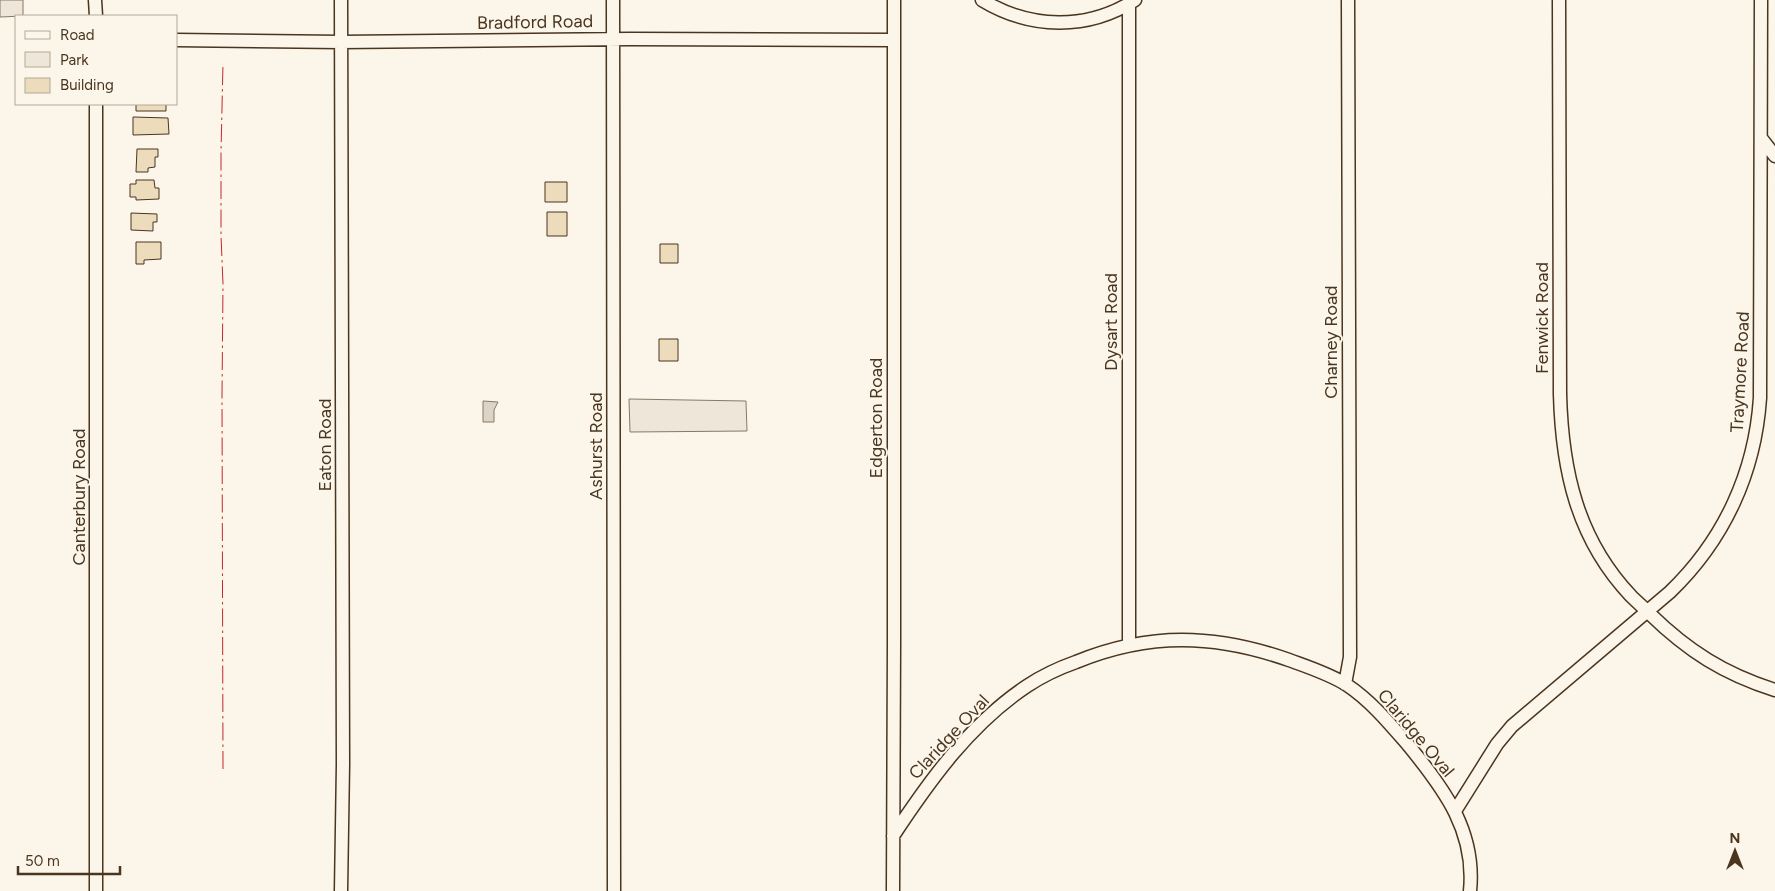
<svg xmlns="http://www.w3.org/2000/svg" width="1775" height="891" viewBox="0 0 1775 891" font-family="Figtree,sans-serif">
	<style>
		.green { fill: #ede6d9; stroke: #887966 }
		.water { fill: #dcd4c6; stroke: #887966 }
		.building { fill: #ecdcbc; stroke: #4a3520 }
		.lines { fill: none; stroke-linecap: round; stroke-linejoin: round }
		.minor-casing { stroke: #4a3520; stroke-width: 15 }
		.minor { stroke: #fbf6e9; stroke-width: 12 }
		.power { stroke: #c62828; stroke-width: 1; stroke-dasharray: 18 4 2.5 4; stroke-linecap: butt }
		.labels { text-anchor: middle; stroke-width: 4; stroke-linejoin: round; paint-order: stroke }
		.street-label { font-size: 18px; fill: #4a3520; stroke: #fbf6e9 }
	</style>
	<rect width="100%" height="100%" fill="#fbf6e9"/>
	<!-- green -->
	<path class="green" d="M0,0h23v16l-23,1z
		M629,399l117,2 1,30 -117,1z"/>
	<!-- water -->
	<path class="water" d="M483,401l15,1 -4,8v12h-11z"/>
	<!-- building -->
	<path class="building" d="M136,104h30v7h-30z
		M133,117l35,1 1,16 -36,1z
		M137,149h21v8h-3v10l-7,1v4h-12z
		M136,180h18l1,8h4v11l-23,1v-3h-6v-13h6z
		M545,182h22v20h-22z
		M547,212h20v24h-20z
		M131,213l26,1v8h-4v9l-22,-1z
		M136,242h25v17l-17,1v4h-8z
		M660,244h18v19h-18z
		M659,339h19v22h-19z"/>
	<g class="lines">
		<!-- minor casing -->
		<g class="minor-casing">
			<path id="minor" d="M95,0l1,16
				M341,0l2,764 -2,127
				M613,0l1,891
				M982,0c48,29 105,31 153,0
				M1559,0l1,394c2,76 17,145 71,202 6,6 13,12 19,18 38,37 74,60 125,76
				M176,40l165,2 289,-3 264,1
				M96,104v787
				M1761,138l14,18
				M1129,645v-645
				M1345,684l5,-27 -2,-657
				M1455,811l42,-67 15,-18 158,-134c54,-52 85,-119 90,-194l1,-398
				M893,836c37,-56 77,-112 134,-150 15,-10 32,-18 49,-24 73,-30 139,-28 213,-2 19,7 41,14 58,25 24,16 43,39 62,61 36,44 67,86 61,145
				M893,891l1,-248v-643"/>
		</g>
		<!-- minor -->
		<use href="#minor" class="minor"/>
		<!-- power -->
		<path class="power" d="M223,769l-1,-373 1,-112 -2,-49v-82l2,-90"/>
	</g>
	<g class="labels">
		<!-- street labels -->
		<g class="street-label">
			<text transform="translate(535 22) rotate(-1)" y="6">Bradford Road</text>
			<text transform="translate(1542 318) rotate(-90)" y="6">Fenwick Road</text>
			<text transform="translate(1111 322) rotate(-90)" y="6">Dysart Road</text>
			<text transform="translate(1331 342) rotate(-90)" y="6">Charney Road</text>
			<text transform="translate(1740 372) rotate(-87)" y="6">Traymore Road</text>
			<text transform="translate(876 418) rotate(-90)" y="6">Edgerton Road</text>
			<text transform="translate(325 445) rotate(-90)" y="6">Eaton Road</text>
			<text transform="translate(596 446) rotate(-90)" y="6">Ashurst Road</text>
			<text transform="translate(79 497) rotate(-90)" y="6">Canterbury Road</text>
			<text transform="translate(1416 733) rotate(50)" y="6">Claridge Oval</text>
			<text transform="translate(949 737) rotate(-47)" y="6">Claridge Oval</text>
		</g>
	</g>
	<!-- legend -->
	<rect x="15" y="15" width="162" height="90" fill="#fbf6e9" stroke="#b4a999"/>
	<rect x="25" y="31" width="25" height="8" fill="#fbf6e9" stroke="#b4a999"/>
	<text x="60" y="40" font-size="15" fill="#4a3520">Road</text>
	<rect x="25" y="52" width="25" height="15" fill="#ede6d9" stroke="#b4a999"/>
	<text x="60" y="65" font-size="15" fill="#4a3520">Park</text>
	<rect x="25" y="78" width="25" height="15" fill="#ecdcbc" stroke="#b4a999"/>
	<text x="60" y="90" font-size="15" fill="#4a3520">Building</text>
	<!-- north arrow -->
	<g transform="translate(1735 851)" stroke="#fbf6e9" stroke-width="4" paint-order="stroke">
	<path d="M0-4L9 19L0 12L-9 19Z" fill="#4a3520"/>
	<text y="-8" font-size="14" font-weight="bold" text-anchor="middle" fill="#4a3520">N</text>
	</g>
	<!-- scale -->
	<path d="M18 866v8h102v-8" fill="none" stroke="#4a3520" stroke-width="2.5"/>
	<text x="25" y="866" font-size="15" fill="#4a3520" stroke="#fbf6e9" stroke-width="4" paint-order="stroke">50 m</text>
</svg>
